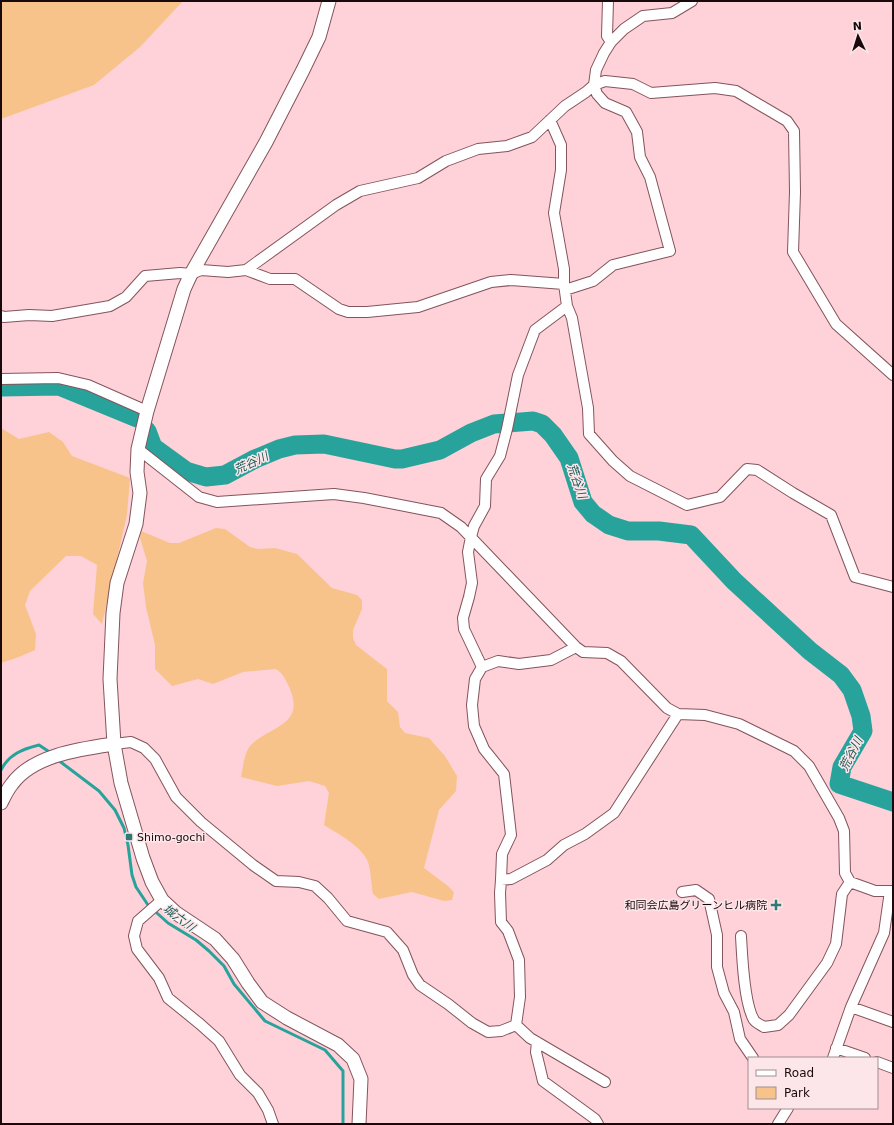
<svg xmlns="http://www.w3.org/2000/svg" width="894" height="1125" viewBox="0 0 894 1125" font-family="'DejaVu Sans','Noto Sans JP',sans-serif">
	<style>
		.green { fill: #f7c38a }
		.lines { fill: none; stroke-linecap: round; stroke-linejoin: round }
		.stream { stroke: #28a39b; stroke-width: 3 }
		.river { stroke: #28a39b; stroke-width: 19 }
		.minor-casing { stroke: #83545c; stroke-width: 12 }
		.tertiary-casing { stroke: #83545c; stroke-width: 15 }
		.minor { stroke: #fff; stroke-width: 10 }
		.tertiary { stroke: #fff; stroke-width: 13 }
		.poi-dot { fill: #317974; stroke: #fce6e9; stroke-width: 1.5 }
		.labels { text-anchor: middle; stroke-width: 3; stroke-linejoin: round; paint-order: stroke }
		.poi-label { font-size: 11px; fill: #1a090c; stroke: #fce6e9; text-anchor: start }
		.water-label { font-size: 12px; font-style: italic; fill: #1a5a56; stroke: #fce6e9 }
	</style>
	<rect width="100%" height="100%" fill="#fed2d8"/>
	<!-- green -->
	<path class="green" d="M1,1h182l-43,46 -46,38 -93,34z
		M1,428l18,11 30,-7 14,10 9,14 58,22 -3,37 -25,109 -9,-10 4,-49 -16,-9h-15l-36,35 -5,14 11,29 -1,16 -16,7 -18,6z
		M216,528l9,1 25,18 8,2 17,-1 22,6 35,34 25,7 5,5v9l-9,21v8l3,7 31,24v32l11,11 2,15 5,6 24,5 16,18 12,20 -1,15 -17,19 -15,58 24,18 6,6 -2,8 -8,1 -32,-9 -33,7 -6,-5c-2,-10 -2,-23 -5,-32 -6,-16 -30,-28 -44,-37l5,-32 -4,-7 -16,-5 -32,5 -36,-9c2,-9 3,-25 10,-32 19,-19 54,-19 39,-56 -4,-8 -6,-15 -14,-20l-33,3 -30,12 -15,-5 -26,7 -17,-17v-24l-9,-38 -3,-24 4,-22 -7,-23 1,-7 29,12h9z"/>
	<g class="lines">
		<!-- stream -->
		<path class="stream" d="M58,760l41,31 16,19 9,18 4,17 4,30 4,12 12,18 20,18 28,17 13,11 15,15 10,18 31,37 60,29 18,21v53
			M1,770c8,-16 22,-21 38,-25l12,8"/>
		<!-- river -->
		<path class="river" d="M1,387l58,-1 78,32
			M147,431l6,16 33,24 20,6 19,-2 30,-16 24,-10 16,-4 29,-1 71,15h7l38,-9 31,-17 23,-9 39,-3 9,3 11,11 16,23 14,44 10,12 16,11 19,6h31l32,4 43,46 76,70 31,24 11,15 9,26 2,15 -21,36 -3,17 54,18"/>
		<!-- minor casing -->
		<g class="minor-casing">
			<path id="minor" d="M608,1l-1,35 4,6
				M550,120l11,25v25l-7,43 10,56v15l3,22 5,12 16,90 1,26 24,27 17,15 57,29 33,-8 27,-28 10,1 36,23 38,22 24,62 38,10
				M246,270l24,9h25l44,30 9,3h19l51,-5 73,-25 20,-2 53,4
				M565,290l28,-9 20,-16 57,-14 -20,-74 -10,-20 -3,-25 -11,-20 -21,-9 -8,-9 -3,-9 11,-4 28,3 18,9 64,-5 21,3 51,30 7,10 1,61 -2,60 43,72 57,51
				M567,306l-32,24 -17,45 -11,54 -7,27 -14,23 -1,27 -11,20 -3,11 -3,15 4,31 -3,14 -6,21 1,11 18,38 -7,12 -3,26 2,21 10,23 20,25 7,61 -9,19 -1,26 -1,13 1,29 7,9 11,29 1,37 -4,28 14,13 75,44
				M1,316l3,1 25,-2 23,1 58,-10 16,-9 19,-21 35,-3 11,1 10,-4 27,2 18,-2 90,-65 24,-14 58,-13 28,-17 32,-12 29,-3 25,-9 33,-31 21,-14 8,-7 2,-15 8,-17 7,-11 13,-13 19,-13 29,-3 20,-12
				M1,379l57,-1 30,7 59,26
				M138,449l61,48 18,5 117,-8 30,4 77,15 20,14 115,120 7,5 24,1 14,8 46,47 11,6 27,1 34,9 55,27 15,15 30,52 5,13 1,42 5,9 25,9h18
				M482,667l16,-6 21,3 32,-4 25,-13
				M114,744l17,-2 13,6 11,11 21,38 25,25 52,43 23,16 23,1 16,4 13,12 19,23 40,11 16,18 10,25 7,10 28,19 24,19 16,9 13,-1 15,-6
				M501,880l10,-1 36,-19 17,-15 21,-11 29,-21 64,-99
				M682,892l14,-2 13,9 8,36v32l7,26 10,19 6,27 13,19
				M162,900l-24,21 -4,15 3,13 22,29 9,20 32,26 19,17 21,34 18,18 10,17 5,14
				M741,936c1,19 3,68 13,84 2,3 7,5 10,7l14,-2 11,-10 38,-52 9,-19 6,-50 8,-12
				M851,1007l42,15
				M537,1042l-1,10 7,29 52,38 3,5
				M836,1048l29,10
				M833,1058l18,-51 33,-74 6,-42
				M877,1062l16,6
				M778,1124l10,-16"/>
		</g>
		<!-- tertiary casing -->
		<g class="tertiary-casing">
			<path id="tertiary" d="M329,1l-10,36 -16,33 -37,72 -75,132 -7,15 -37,122 -9,38 -1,23 3,21 -4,31 -19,59 -4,30 -3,66 4,65 7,39 22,75 9,24 10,18 14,13 39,26 18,20 15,24 14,19 25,16 51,27 15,14 8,20 -2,45
				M1,803c3,-6 6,-13 11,-19 21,-29 68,-35 102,-40"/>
		</g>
		<!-- minor -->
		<use href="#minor" class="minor"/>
		<!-- tertiary -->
		<use href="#tertiary" class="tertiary"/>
	</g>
	<!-- markers -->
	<g class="poi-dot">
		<rect x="125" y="833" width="8" height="8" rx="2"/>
		<path d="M774 899h4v4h4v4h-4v4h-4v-4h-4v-4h4z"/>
	</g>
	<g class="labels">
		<!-- poi labels -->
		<g class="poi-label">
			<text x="137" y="841">Shimo-gochi</text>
			<text x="767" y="909" text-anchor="end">和同会広島グリーンヒル病院</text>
		</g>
		<!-- water labels -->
		<g class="water-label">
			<text transform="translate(251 463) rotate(-25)" y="4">荒谷川</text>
			<text transform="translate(577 481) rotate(71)" y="4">荒谷川</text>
			<text transform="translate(851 754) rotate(-63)" y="4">荒谷川</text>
			<text transform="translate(179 918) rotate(37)" y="4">城六川</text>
		</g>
	</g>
	<!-- border -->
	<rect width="894" height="1125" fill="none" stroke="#1a090c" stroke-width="4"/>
	<!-- legend -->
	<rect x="748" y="1057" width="130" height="52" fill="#fce6e9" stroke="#a28e91"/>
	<rect x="756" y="1070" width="20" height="6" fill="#ffffff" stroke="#a28e91"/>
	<text x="784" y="1077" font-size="12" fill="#1a090c">Road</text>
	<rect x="756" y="1087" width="20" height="12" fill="#f7c38a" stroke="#a28e91"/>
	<text x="784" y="1097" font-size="12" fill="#1a090c">Park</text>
	<!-- north arrow -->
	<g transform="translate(858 36) rotate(356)" stroke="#fce6e9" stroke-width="3" paint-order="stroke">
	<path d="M0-3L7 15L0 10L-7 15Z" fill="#1a090c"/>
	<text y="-6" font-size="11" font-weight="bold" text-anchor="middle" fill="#1a090c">N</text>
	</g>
</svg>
